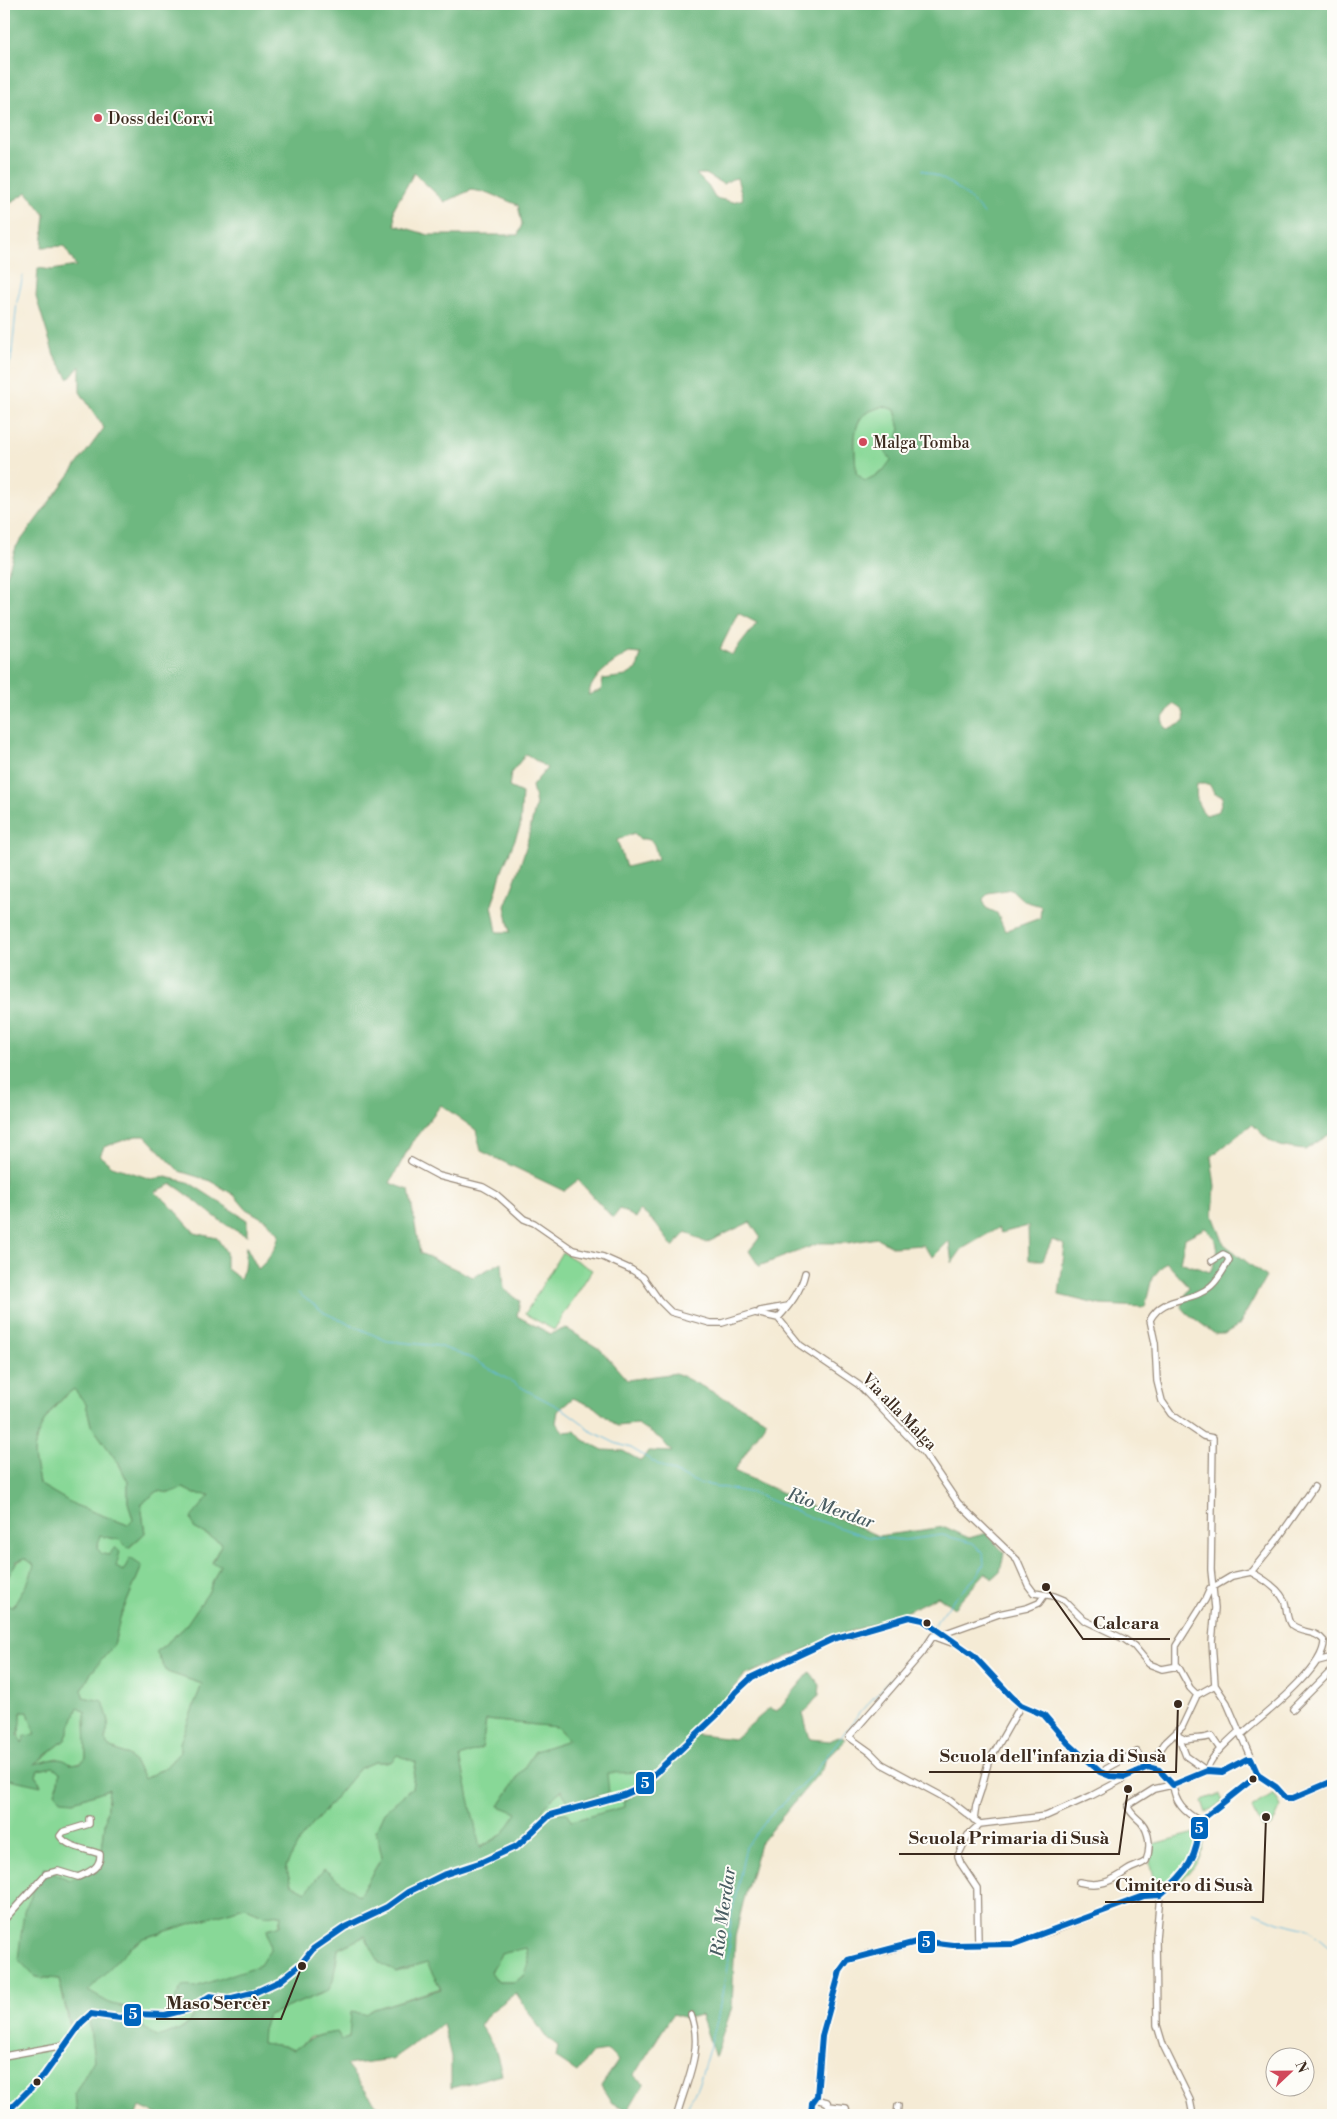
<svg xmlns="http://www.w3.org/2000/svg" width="1337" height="2119" viewBox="0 0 1337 2119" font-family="'Libre Bodoni',serif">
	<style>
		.green { fill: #88d897; stroke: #62815a }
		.forest { fill: #6eb880; stroke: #54714f; fill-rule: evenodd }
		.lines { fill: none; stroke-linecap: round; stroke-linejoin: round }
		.stream { stroke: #64bbe1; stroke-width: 1 }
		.street-casing { stroke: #988a7a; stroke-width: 8 }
		.secondary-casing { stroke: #988a7a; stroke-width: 9 }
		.street { stroke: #fff; stroke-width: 5.5 }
		.secondary { stroke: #f8e8c3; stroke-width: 8 }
		.bus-1-casing { stroke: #fdfcf7; stroke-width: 10 }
		.bus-1 { stroke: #0065bd; stroke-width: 6 }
		.poi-dot { fill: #d1495b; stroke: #fdfcf7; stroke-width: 2 }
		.bus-dot { fill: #3b2a1e; stroke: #fdfcf7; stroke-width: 2 }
		.labels { text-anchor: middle; stroke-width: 4; stroke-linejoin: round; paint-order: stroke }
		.poi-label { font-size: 16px; fill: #3b2a1e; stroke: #fdfcf7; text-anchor: start }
		.street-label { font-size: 16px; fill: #3b2a1e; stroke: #fdfcf7 }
		.water-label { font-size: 18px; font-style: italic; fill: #495d62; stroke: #fdfcf7 }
		.leader { fill: none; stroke: #3b2a1e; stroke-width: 2 }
		.callout-dot { fill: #3b2a1e; stroke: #fdfcf7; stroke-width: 2 }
		.callout-label { font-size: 18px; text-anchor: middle; font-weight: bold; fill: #3b2a1e; stroke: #fdfcf7; stroke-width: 4; stroke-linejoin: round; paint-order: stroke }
		.line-badge { stroke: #fdfcf7; stroke-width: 2 }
		.badge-label { font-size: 14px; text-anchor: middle; font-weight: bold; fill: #fff }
	</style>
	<rect width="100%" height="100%" fill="#fdfcf7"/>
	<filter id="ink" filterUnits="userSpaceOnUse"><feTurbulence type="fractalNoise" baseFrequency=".02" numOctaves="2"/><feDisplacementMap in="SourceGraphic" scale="10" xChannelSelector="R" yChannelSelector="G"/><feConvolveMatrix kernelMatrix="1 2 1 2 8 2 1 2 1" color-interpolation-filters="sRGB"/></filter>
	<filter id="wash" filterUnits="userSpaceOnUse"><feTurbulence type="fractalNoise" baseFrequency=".0096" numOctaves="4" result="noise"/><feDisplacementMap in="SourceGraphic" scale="20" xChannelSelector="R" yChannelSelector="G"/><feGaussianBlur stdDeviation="1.12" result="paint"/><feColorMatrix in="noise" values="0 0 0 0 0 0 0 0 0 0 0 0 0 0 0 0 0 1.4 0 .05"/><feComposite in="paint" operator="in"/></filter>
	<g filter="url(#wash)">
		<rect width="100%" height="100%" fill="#f5ebd5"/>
		<!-- green -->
		<path class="green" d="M883,406l12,4 5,19 -8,31 -10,12 -17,9 -9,-8c0,-17 -7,-51 12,-61 4,-2 10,-4 15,-6z
			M562,1252l30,18 -38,60 -29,-16z
			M74,1389l12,15 5,21 28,39 9,18v20l5,18 -5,5 -53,-20 -36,-21c-1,-10 -5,-21 -5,-31 2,-27 20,-48 40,-64z
			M183,1488l12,6 16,1 -17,33 28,15 -10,19 9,2 -13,29 -24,35 -28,24 11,20 35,12 -22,59v9l-14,15 -22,12c-10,-20 -13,-25 -34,-31l-5,-8 4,-19 -6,-19 -20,-5 -1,-7 9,-17 23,-28 6,-27 22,-52 -19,5 -7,-4 -7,-12 -7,-1 -5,-5 3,-13 20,4 9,8 16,-15 -4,-29 17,-13 11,2z
			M25,1558l9,7 -4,13 -17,30 -9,-4c0,-19 2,-38 21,-46z
			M78,1707l7,5 1,46c-10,9 -18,6 -29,0l-23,7 31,-25z
			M21,1712h7l7,23 -13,9c-5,-11 -1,-20 -1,-32z
			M486,1720l71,7 12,13 -34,11 -36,55 19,7 -15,21 -24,14 -19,-92 22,-8z
			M397,1754l19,8 -4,26 -28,24 -8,18 6,27 -23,39 -53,-4 -15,-8 -5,-18 14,-26 60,-72 14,-6h17z
			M54,1767l6,5 -1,10 -4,10 19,9 35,-12 -8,70 -5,14 -27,7 -25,-12 -9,109 24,2 11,49 19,-8 5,40 -19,33 2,22h-73l1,-337 36,7 -5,-10 2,-5z
			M663,1771l-24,21 -16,8 2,7 -54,14 -29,-9c10,-22 41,-34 63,-39 17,-4 41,-1 58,-2z
			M1274,1794l7,12 -9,20 -9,3 -12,-21z
			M1220,1795l3,6 -17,12 -4,-12z
			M1203,1831c2,37 -20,48 -46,65l-7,-32 4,-20z
			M244,1907l21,9 16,-3c-1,13 -11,46 -23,53 -16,9 -44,15 -63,21 -2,34 -1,42 -38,50l-13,-9 -9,-19 -24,-5 -24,-13 39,-40 18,-13z
			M365,1936l31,36 31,-9 14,25 -67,21c-16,8 -17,26 -32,31l-5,-8 -26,5 -17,13 -11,-4 -22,-3 2,-14 5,-14 60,-24 8,-27 2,-15z
			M526,1947l3,16 -4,12 -11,7h-16l-7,-10 10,-18z"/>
		<!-- forest -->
		<path class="forest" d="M4,4h1329v623l-3,19h3v486l-28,18c-31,-4 -31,-4 -53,-26l-41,33 4,29 -2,29 11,29 42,33 -27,48 -15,9h-9l-28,-21 -6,-7 8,-19 -23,-25 -14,16 -7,29 -45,-2 -41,-10 6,-50 -13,-5 -9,20h-14l-1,-34 -27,7 -3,-5 -36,21 -10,14 -3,-22 -16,16 -11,-12 -29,2 -16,-9 -29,5h-28l-61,23 -10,-15 11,-14 -10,-15 -44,21 -20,-11 -13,15 -19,-25 -14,-12 -4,8 -16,-9 -7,9 -35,-38 -14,11 -83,-40 -5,-21 -35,-25 -29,37 -22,41 19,7 11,63 53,24 29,-15 2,27 16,12 -3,15 34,18 15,-6 35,22 26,30 49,-7 91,47 -33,51 144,65 67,-9 24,11 18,-5 17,20 -4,19 -8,7 -6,-7 -32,36 -16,-12 -41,20 -61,20 -92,40 -29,36 -25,22 44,5 36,-31 7,3 33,-39 10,13 -1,10 -16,19 7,25 20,2 9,-5 7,3 -21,21 -1,7 -64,76 -17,60 -8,34 -3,70 -17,50 -14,-42 -15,3 -13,-4 -39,61 10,8 -16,27 -16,-7 -11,-17 17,-25 -10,-10 -16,2 -15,19 -21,-14 2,-12 -13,-10 -29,-43 -27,20 -9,13 15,22 7,26 -51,14v-31l-8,-34 -51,36 -46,6 38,50h-226l-18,-8 -3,8h-60l-2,-22 19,-33 -5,-40 -18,8 -12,-49 -24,-2 -17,-18 6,-48 20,-43 25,12 27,-8 5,-13 8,-70 -35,12 -13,-1 -6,-8 4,-10 1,-10 -7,-5 -15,3 -2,5 5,11 -36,-8 -1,16v-190l9,3 17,-29 4,-13 -9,-7 -8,3 -13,23v-1000l12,-37 88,-119 -24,-36v-26l-11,13 -15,-24 -18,-58 2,-29 14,2 24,-4 -12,-20 -22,1 3,-32 -18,-23 -23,15zM414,173l31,29 26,-12 18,3 29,12 4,19 -4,11h-89l-34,-10 -1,-17zM696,174h10l17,10 9,-5 5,-1 6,21 -10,3 -18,-4 -7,-12zM883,406l12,4 5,19 -5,15 -11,5 7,11 -9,12 -17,9 -9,-8c0,-17 -7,-51 12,-61 4,-2 10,-4 15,-6zM738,613l19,10 -25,32 -12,-6zM629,653l12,1 -4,15 -11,7 -23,3 -2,11 -13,5c5,-20 24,-32 41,-42zM1173,704c9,5 13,8 11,18l-14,7 -5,-1 -3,-9zM526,754l21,14 -15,18 4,18 -10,43 -9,28 -12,31 5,26h-13l-5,-27 10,-34 18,-44 2,-34 -13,-6 2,-14zM1197,784h12l6,10 8,2 -4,15 -13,4c-9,-9 -11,-19 -9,-31zM634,833l6,6c16,-1 14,7 18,20l-32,8 -9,-27zM1011,889l13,12 17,5 -1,12 -35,13 -8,-18 -11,-5 -3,-9 6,-6zM136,1136h9l34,35 32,10 23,14 12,14 21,12 12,13c-3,14 -9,25 -21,35l-12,-23 -2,22 -4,11 -14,-11v-16l-9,-14 -22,-5 -28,-31 -12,-10 17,-8c26,16 46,40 75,52v-16l-59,-38 -22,-5 -15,2 -39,-13 -12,-10 4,-9zM1205,1228l9,9 4,17 -8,18 -30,-10 5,-24zM74,1389l12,15 5,21 28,39 9,18v20l5,18 -5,5 -53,-20 -36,-21c-1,-10 -5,-21 -5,-31 2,-26 20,-50 40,-64zM573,1398l21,9 23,19 20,-2 24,15 11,13 -24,-1 -7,10 -18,-10 -20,-1 -21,-11 -7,-8 -11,1 -8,-9 2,-12zM183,1488l12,6 15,1 -19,23 3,10 28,15 -10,20 8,2 -12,28 -24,35 -28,24 11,20 35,12 -22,59v9l-14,15 -22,12c-11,-20 -12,-24 -34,-31l-5,-8 4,-19 -6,-20 -20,-4 -1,-7 9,-17 23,-28 6,-27 22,-52 -12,-8 -7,13 -7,-4 4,-15 -5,-5 -6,8 -7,-1 -5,-6 3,-12 20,4 8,8 17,-15 -4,-29 17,-13 11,2zM78,1707l7,5 1,46 -6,5 -10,1c-10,-10 -24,-2 -36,0l31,-24zM21,1712h7l7,23 -10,1 -3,8 -4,-10 3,-10zM486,1720l71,7 12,13 -34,11 -36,55 18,7 -14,21 -23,14 -20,-91 22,-9zM397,1755l19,7 -4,26 -28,24 -8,18 6,27 -23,39 -35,-27 -18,23 -15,-8 -5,-18 14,-26 60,-72 14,-6h17zM663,1772c-8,13 -26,22 -40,29l1,6 -53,14 -4,-8 -25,-1 3,-6 16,-16 8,13 40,-10 -2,-20zM244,1907l21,9 16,-2 -1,11 -13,4 3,20 -10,16 -65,22 -13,-1 -6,11 -2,9 19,11 -9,11 -27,9 -13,-9 -9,-19 -24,-5 -23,-13 38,-40 18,-13zM365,1936l14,26 17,10 31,-9 14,26 -67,20 -9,5 -14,-2 -2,25 -7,3 -5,-8c-20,3 -27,6 -43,18l-11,-4 -21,-3 1,-14 5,-14 60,-24 5,-10 5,-32zM526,1948l3,15 -4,12 -11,7h-16l-7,-10 10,-18z"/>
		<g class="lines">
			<!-- stream -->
			<path class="stream" d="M922,170c28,10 43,22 62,44
				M4,373l7,-12 6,-59 6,-26
				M298,1293l27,20 62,28 52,5 34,13 53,31 40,21 19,14 2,4 28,14 16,5 30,18 37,17 55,10 64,27 51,17 37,3 37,-5 31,8 10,10 1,11 -6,11 -25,25 -19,25
				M1255,1912l23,10 30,7 25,21
				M684,2115l16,-35 17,-59 10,-54 4,-50 15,-70 23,-30 47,-47 44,-58 56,-59 16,-25"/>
		</g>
	</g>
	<g filter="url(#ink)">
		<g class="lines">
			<!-- street casing -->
			<g class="street-casing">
				<path id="street" d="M411,1161l28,15 44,11 14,8 27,24 10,4 39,27 30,7 29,13 11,7 16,23 12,12 39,11h12l33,-10 23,5 22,27 59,40 65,68 34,50 59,57 11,25 6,8 20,3 10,4 20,20 40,19 10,7 15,18 13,5 16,-3 12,22 7,7 18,-10
					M760,1311l28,-5
					M778,1318c12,-13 23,-27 27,-45
					M943,1634l56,-20 28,-6 12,-5 5,-7
					M952,1643l-19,-7 -11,17 -73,84 21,15 12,12 67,36 31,24
					M1318,1661l15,-4
					M1176,1666v-20l29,-46 5,-11 22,-13 19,-4 26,-32 37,-53
					M1293,1709l37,-37 3,1
					M1177,1732l9,24 21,15
					M1242,1734c20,-18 83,-65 82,-93 -8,-11 -22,-7 -32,-15 -7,-7 -4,-18 -8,-26 -6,-12 -22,-22 -33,-28
					M1180,1737l6,3c9,-3 16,0 25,-4l9,13
					M1148,1767l17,-24 17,-16 15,-32
					M1148,1767l11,3 14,15
					M1207,1771c1,-13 23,-31 32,-40
					M1105,1774l1,-5 31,-17 9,16
					M1173,1785c2,18 11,27 27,36
					M974,1820l2,-15 5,-15 7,-27 33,-58
					M1079,1882c20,5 32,0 49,-12 6,-4 12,-4 18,-9 5,-12 4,-29 -5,-39 -5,-5 -10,-8 -13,-15l2,-3 24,-15 23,-5 30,-13 15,1 25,-13h4
					M1160,1895c29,-23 39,-36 40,-74l58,-46 -31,-72 -12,-18 -3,-43 3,-34 -4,-38 2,-132 -10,-2 -32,-22 -9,-13 -5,-20 -2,-38 -5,-23c14,-26 41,-16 61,-34 8,-7 13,-17 18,-26l-2,-4 -4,-2 -11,7
					M1160,1895l-4,43 1,87 6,20 27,55 3,15
					M4,1920l42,-46 12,-3 20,6c11,-5 23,-9 22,-23 -13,-5 -32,-6 -40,-18l3,-4 26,-8v-5
					M978,1944l-1,-56 -16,-24 -3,-8 10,-21 12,-11 66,-8 45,-20 34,-18
					M4,2056l60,-11
					M815,2099l12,3 2,4 17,2 1,7
					M11,2109l5,6
					M4,2115l40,-40 37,-52 10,-9 29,4 15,-4 30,1 24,-6 21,-13 18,3 28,-7 24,-11 21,-17 12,-15 32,-22 42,-20 21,-15 35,-17 39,-13 35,-16 33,-31 74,-20 16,-7 78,-74 18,-22 16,-15 81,-38 22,-5 50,-17h7l11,3 50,35 39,42 9,8 23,10 24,28 32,29 10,4 15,1 23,-10
					M677,2115c9,-33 27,-66 14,-100
					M811,2115l1,-12 5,-7 5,-60 18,-65 8,-11 22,-7 17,-2 33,-10 33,4 61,-1 39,-13 91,-35 16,-1
					M897,2115l1,-9"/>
			</g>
			<!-- secondary casing -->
			<g class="secondary-casing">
				<path id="secondary" d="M1258,1775l18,12 10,11h7l40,-17"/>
			</g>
			<!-- street -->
			<use href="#street" class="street"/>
			<!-- secondary -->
			<use href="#secondary" class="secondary"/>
			<!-- bus-1 casing -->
			<g class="bus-1-casing">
				<path id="bus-1" d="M1258,1775l18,12 10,11h7l40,-17
					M1160,1895c28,-23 38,-38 40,-74l58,-46
					M4,2115l40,-40 37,-52 10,-9 29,4 15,-4 30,1 24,-6 21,-13 18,3 28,-7 24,-11 21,-17 12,-15 32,-22 42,-20 21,-15 35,-17 39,-13 35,-16 33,-31 74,-20 16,-7 78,-74 18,-22 16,-15 81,-38 76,-22 14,3 50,35 39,42 9,8 23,10 24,28 32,29 10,4 15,1 23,-10 11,3 14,15 34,-14 15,1 25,-13h4l7,16
					M811,2115l1,-12 5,-7 5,-60 18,-65 8,-11 72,-19 33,4 61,-1 130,-48 16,-1"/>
			</g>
			<!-- bus-1 -->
			<use href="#bus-1" class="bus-1"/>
		</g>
	</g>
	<!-- markers -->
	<g class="poi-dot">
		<circle cx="98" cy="118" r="5"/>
		<circle cx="863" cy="442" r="5"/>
	</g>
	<g class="bus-dot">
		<circle cx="927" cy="1623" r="4.5"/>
		<circle cx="1253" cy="1779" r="4.5"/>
		<circle cx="37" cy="2082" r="4.5"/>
	</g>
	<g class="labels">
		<!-- poi labels -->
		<g class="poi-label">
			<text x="108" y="124">Doss dei Corvi</text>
			<text x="873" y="448">Malga Tomba</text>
		</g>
		<!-- street labels -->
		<g class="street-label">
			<text transform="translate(900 1411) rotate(46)" y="6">Via alla Malga</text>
		</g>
		<!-- water labels -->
		<g class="water-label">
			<text transform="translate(831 1508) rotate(19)" y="6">Rio Merdar</text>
			<text transform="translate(723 1912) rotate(-82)" y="6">Rio Merdar</text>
		</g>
	</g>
	<!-- callouts -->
	<path class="leader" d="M1046 1587L1083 1639H1170M1178 1704L1176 1772H929M1128 1789L1119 1854H899M1266 1817L1263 1902H1105M302 1966L281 2019H156"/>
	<g class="callout-dot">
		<circle cx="1046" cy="1587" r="5"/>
		<circle cx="1178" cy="1704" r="5"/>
		<circle cx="1128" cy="1789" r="5"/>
		<circle cx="1266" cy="1817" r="5"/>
		<circle cx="302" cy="1966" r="5"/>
	</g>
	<g class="callout-label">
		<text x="1126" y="1629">Calcara</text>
		<text x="1053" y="1762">Scuola dell'infanzia di Susà</text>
		<text x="1009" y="1844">Scuola Primaria di Susà</text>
		<text x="1184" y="1891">Cimitero di Susà</text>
		<text x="218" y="2009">Maso Sercèr</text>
	</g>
	<g class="line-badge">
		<rect x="635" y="1771" width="20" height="24" rx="5" fill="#0065bd"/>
		<rect x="1190" y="1816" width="19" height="24" rx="5" fill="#0065bd"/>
		<rect x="917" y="1930" width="19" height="24" rx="5" fill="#0065bd"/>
		<rect x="123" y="2003" width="19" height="24" rx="5" fill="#0065bd"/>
	</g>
	<g class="badge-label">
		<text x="645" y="1788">5</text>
		<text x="1199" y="1833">5</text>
		<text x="926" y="1947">5</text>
		<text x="133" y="2019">5</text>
	</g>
	<!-- margin -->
	<rect width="1337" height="2119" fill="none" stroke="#fdfcf7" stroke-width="20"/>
	<!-- north arrow -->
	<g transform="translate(1290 2072) rotate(68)"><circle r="24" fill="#fdfcf7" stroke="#afa8a0"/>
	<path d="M0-4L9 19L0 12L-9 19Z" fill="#d1495b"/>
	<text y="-8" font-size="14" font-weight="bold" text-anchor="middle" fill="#3b2a1e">N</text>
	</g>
</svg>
